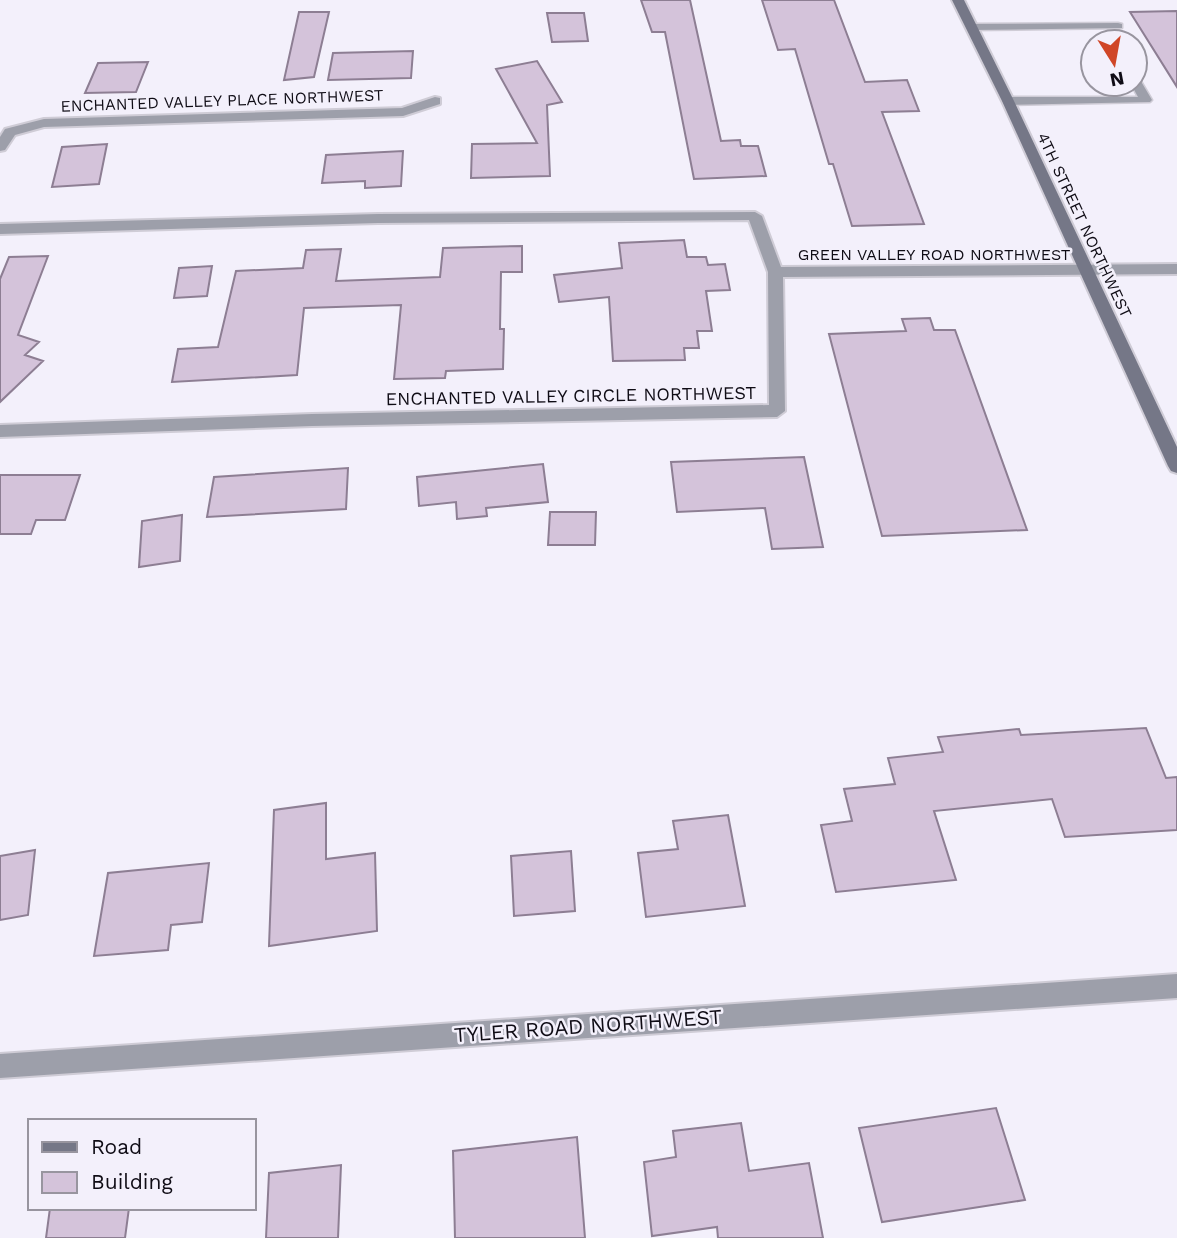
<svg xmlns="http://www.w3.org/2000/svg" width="1177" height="1238" viewBox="0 0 1177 1238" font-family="'Work Sans',sans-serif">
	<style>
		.building { fill: #d4c3da; stroke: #8d7e93; stroke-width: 2 }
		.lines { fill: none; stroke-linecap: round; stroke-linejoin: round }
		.service-casing { stroke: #cfccd6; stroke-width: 3 }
		.minor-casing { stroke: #cfccd6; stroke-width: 4 }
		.secondary-casing { stroke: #cfccd6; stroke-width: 4 }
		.service { fill: #9d9faa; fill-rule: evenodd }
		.minor { fill: #9d9faa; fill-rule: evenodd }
		.secondary { fill: #757787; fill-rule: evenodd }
		.labels { text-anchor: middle; stroke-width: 5; stroke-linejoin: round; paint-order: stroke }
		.far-street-label { font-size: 16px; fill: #0f0c15; stroke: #f3f0fb }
		.street-label { font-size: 18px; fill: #0f0c15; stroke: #f3f0fb }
		.near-street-label { font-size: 21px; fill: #0f0c15; stroke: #f3f0fb }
	</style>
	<rect width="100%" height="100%" fill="#f3f0fb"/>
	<!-- building -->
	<path class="building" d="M641,0h49l31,141 19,-1 1,6h17l8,30 -72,3 -29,-147h-13z
		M762,0h72l31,82 42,-2 12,31 -37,1 42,112 -72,2 -19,-62h-4l-34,-115 -17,1z
		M1177,11v76l-47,-75z
		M299,12h30l-15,65 -30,3z
		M547,13h37l4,28 -36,1z
		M413,51l-2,27 -83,2 5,-27z
		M537,61l25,41 -15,3 3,71 -79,2 1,-34 65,-1 -41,-74z
		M148,62l-12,30 -51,1 13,-30z
		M107,144l-8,40 -47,3 10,-40z
		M403,151l-2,35 -36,2v-7l-43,2 4,-28z
		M684,240l3,17h19l2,8 17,-1 5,26 -24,1 6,40h-15l2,17h-15l1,12 -72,1 -4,-64 -50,5 -5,-27 68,-7 -3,-25z
		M522,246v26h-21l-1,57h4l-1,40 -57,2 -1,7 -51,1 7,-74 -97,3 -7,67 -125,7 6,-33 40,-2 18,-76 67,-3 3,-18 35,-1 -5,32 104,-4 3,-29z
		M48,256l-30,79 21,7 -14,13 18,6 -43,41v-123l9,-22z
		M212,266l-5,30 -33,2 5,-30z
		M930,318l4,12h21l72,200 -145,6 -53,-202 77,-3 -4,-12z
		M804,457l19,90 -51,2 -7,-41 -88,4 -6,-50z
		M543,464l5,38 -62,6 1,8 -30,3 -1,-17 -37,4 -2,-29z
		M348,468l-2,41 -139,8 7,-40z
		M0,475h80l-15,45h-29l-5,14h-31z
		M550,512h46l-1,33h-47z
		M182,515l-2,46 -41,6 3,-46z
		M1146,728l20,50 11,-1v53l-112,7 -13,-38 -118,12 22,69 -120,12 -15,-67 31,-4 -8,-32 51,-5 -7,-26 55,-6 -5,-15 81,-8 2,6z
		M326,803v56l49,-6 2,78 -108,15 5,-136z
		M728,815l17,91 -99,11 -8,-64 40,-4 -5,-28z
		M35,850l-7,65 -28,5v-64z
		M571,851l4,60 -61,5 -3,-60z
		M209,863l-7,59 -31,3 -3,25 -74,6 14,-83z
		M996,1108l29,92 -143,22 -23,-94z
		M741,1123l8,48 60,-8 14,75h-105l-1,-11 -65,9 -8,-74 32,-5 -3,-26z
		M577,1137l8,101h-130l-2,-87z
		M341,1165l-3,73h-72l3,-65z
		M50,1208h79l-4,30h-79z"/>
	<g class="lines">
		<!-- service casing -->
		<g class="service-casing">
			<path id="service" d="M1118,23l4,1v4l-151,2 -5,-3 5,-3z
				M1135,77l4,1 13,22 -2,2 -142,3 -6,-4 6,-4h130l-7,-13h4z"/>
		</g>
		<!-- minor casing -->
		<g class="minor-casing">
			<path id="minor" d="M435,97l5,1v6l-37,12 -359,11 -29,8 -10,15 -5,1v-14l5,-8 39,-10 358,-11z
				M755,212l7,4 19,51 396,-3v10l-394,3 2,134 -8,6 -465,9 -312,11v-12l312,-11 457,-9 -1,-133 -19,-52 -371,3 -378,11v-10l378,-10z
				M1177,974v24l-1177,80v-24z"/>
		</g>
		<!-- secondary casing -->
		<g class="secondary-casing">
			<path id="secondary" d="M952,0h12l50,101 163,346v26l-6,-2 -3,-5 -166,-365z"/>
		</g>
		<!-- service -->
		<use href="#service" class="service"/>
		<!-- minor -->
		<use href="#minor" class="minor"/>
		<!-- secondary -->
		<use href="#secondary" class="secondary"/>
	</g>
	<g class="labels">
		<!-- far-street labels -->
		<g class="far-street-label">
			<text transform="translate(222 100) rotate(-2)" y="6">ENCHANTED VALLEY PLACE NORTHWEST</text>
			<text transform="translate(1085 225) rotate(65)" y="6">4TH STREET NORTHWEST</text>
			<text x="934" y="260">GREEN VALLEY ROAD NORTHWEST</text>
		</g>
		<!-- street labels -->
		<g class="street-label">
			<text transform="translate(571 396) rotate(-1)" y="6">ENCHANTED VALLEY CIRCLE NORTHWEST</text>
		</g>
		<!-- near-street labels -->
		<g class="near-street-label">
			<text transform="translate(588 1026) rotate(-4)" y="7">TYLER ROAD NORTHWEST</text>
		</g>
	</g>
	<!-- legend -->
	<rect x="28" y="1119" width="228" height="91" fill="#f3f0fb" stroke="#98959f" stroke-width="2"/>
	<rect x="42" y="1142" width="35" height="10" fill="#757787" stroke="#98959f" stroke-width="2"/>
	<text x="91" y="1154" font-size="21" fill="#0f0c15">Road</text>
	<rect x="42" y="1172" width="35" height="21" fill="#d4c3da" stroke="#98959f" stroke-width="2"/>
	<text x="91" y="1189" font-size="21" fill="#0f0c15">Building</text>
	<!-- north arrow -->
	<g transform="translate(1114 63) rotate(169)"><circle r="33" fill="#f3f0fb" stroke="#98959f" stroke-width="2"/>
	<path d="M0-5L12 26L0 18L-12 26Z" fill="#d04627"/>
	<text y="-10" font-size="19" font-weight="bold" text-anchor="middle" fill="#0f0c15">N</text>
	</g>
</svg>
